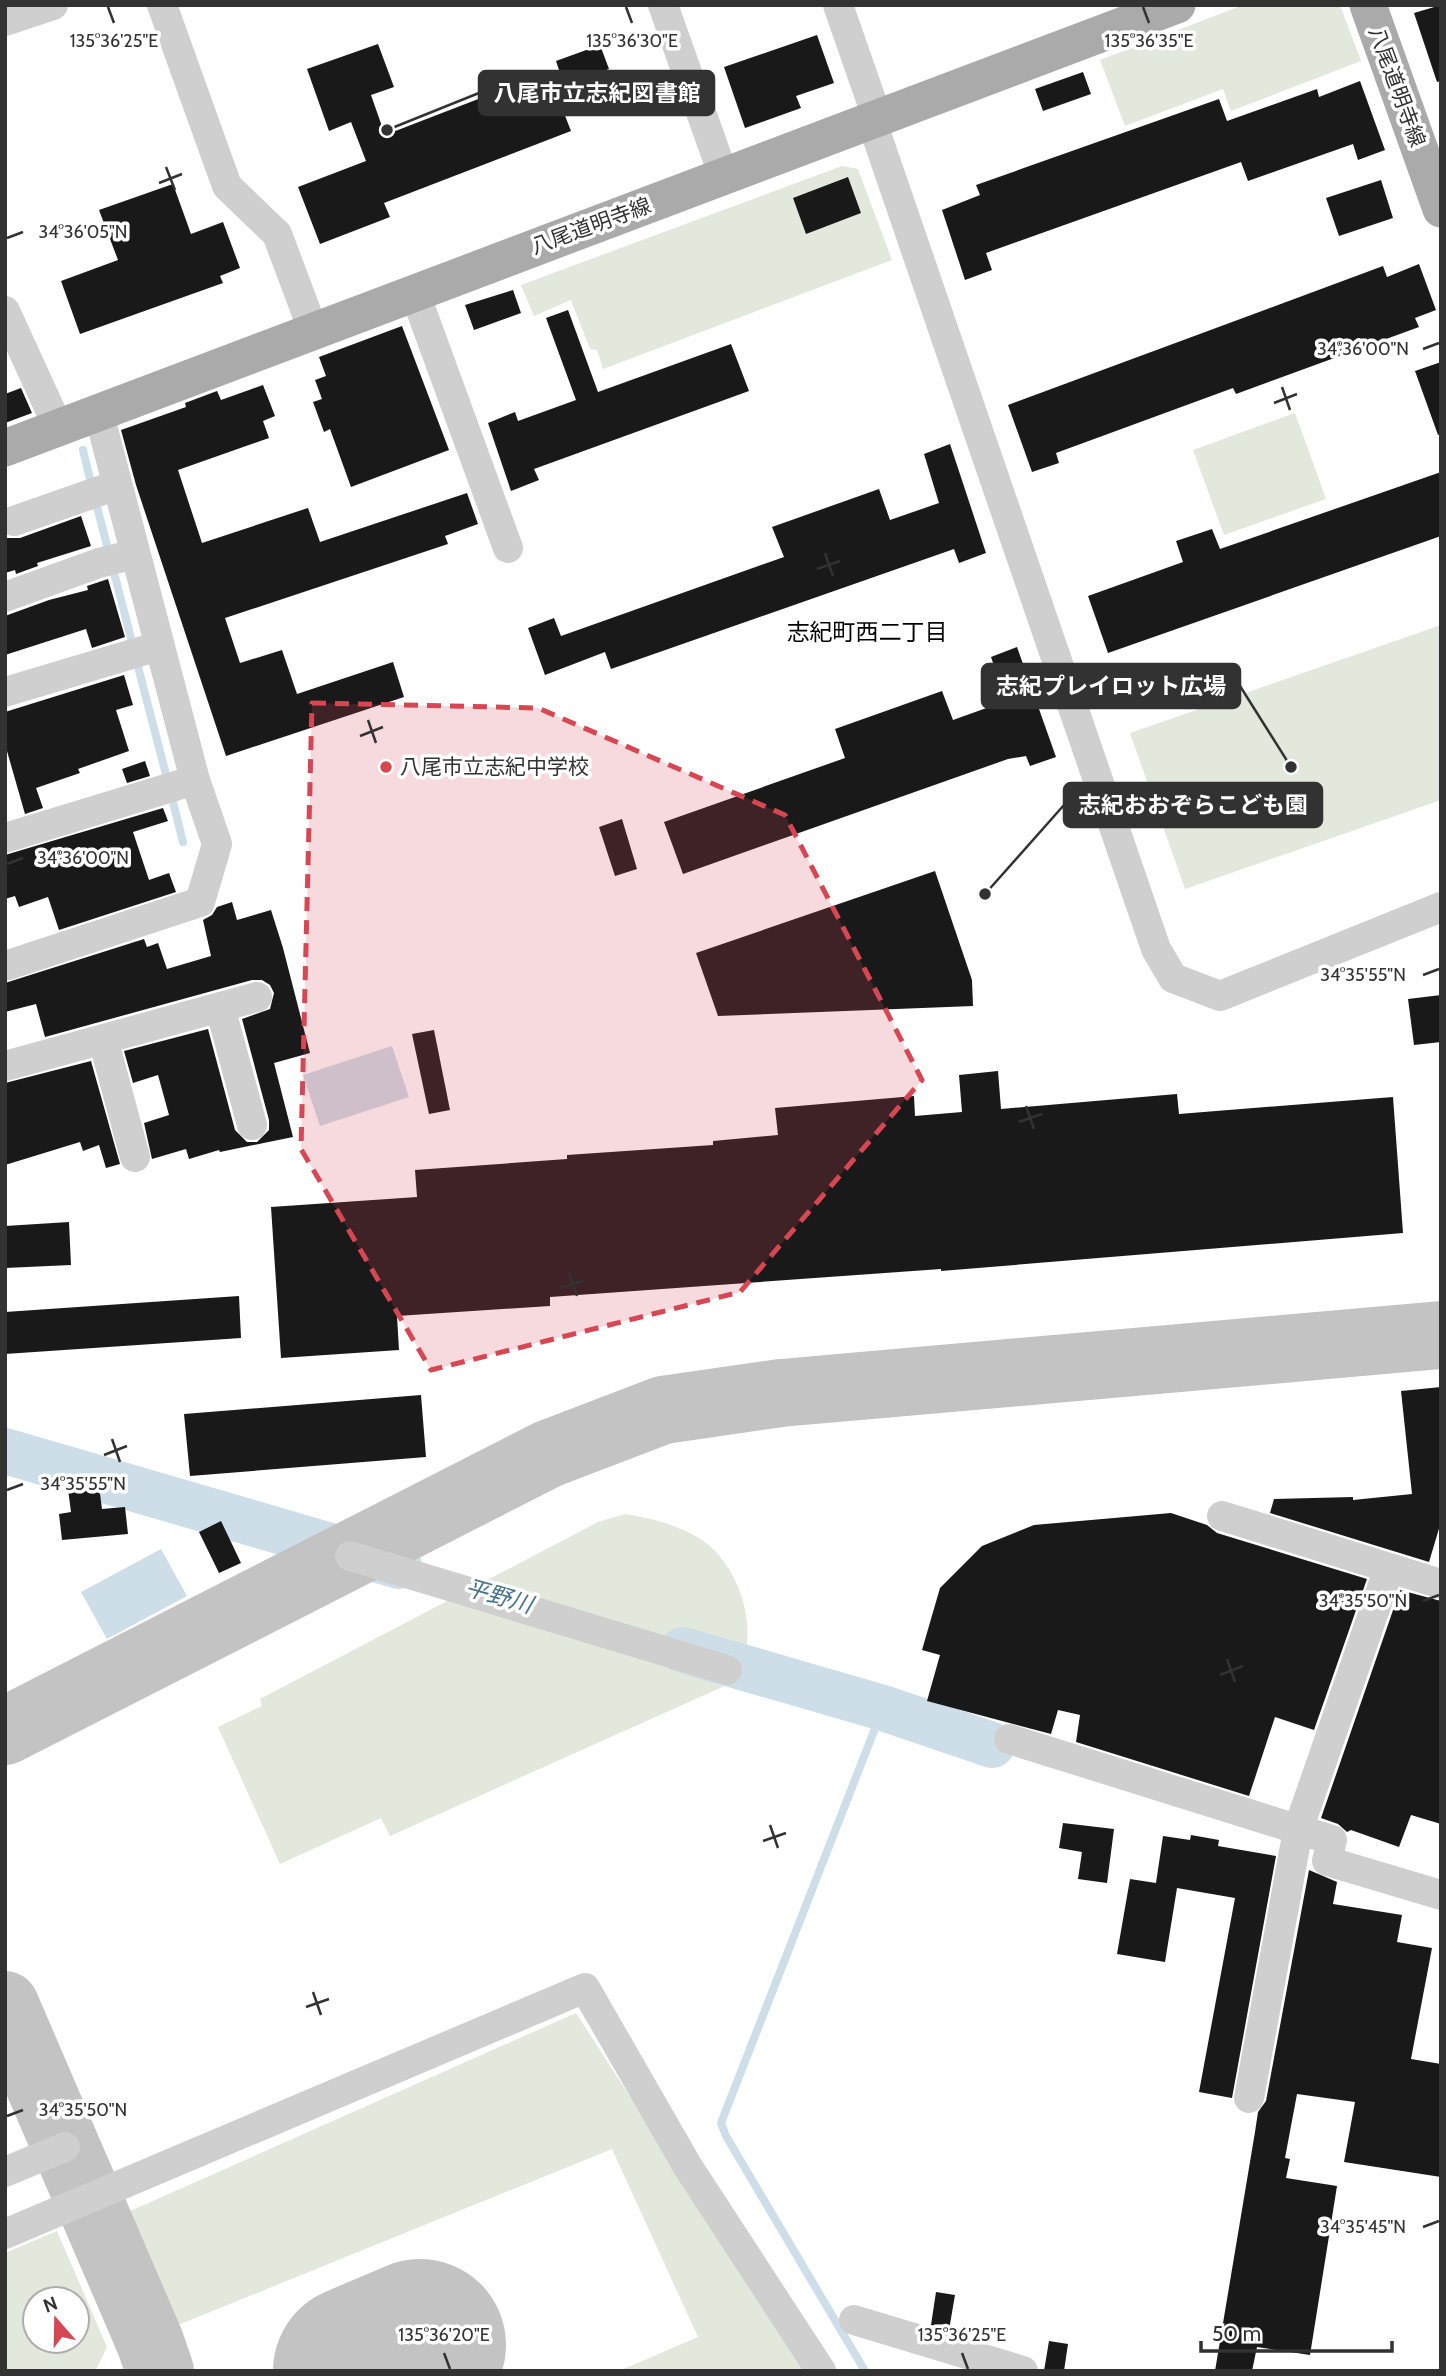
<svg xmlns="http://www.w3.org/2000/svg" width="1446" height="2376" viewBox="0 0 1446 2376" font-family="Cabin,'Noto Sans JP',sans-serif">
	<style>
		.green { fill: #e2e8dc; fill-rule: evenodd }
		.water { fill: #cddee8 }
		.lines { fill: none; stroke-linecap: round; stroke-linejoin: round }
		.stream { stroke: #cddee8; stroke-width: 8 }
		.river { stroke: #cddee8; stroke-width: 46 }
		.taxiway { stroke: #c3c3c3; stroke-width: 68 }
		.runway { stroke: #c3c3c3; stroke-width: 172 }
		.building { fill: #191919 }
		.minor { stroke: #cfcfcf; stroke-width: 30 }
		.major { stroke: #aaa; stroke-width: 37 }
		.marked { fill: #d64753; fill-opacity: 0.2; stroke: #d64753; stroke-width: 5; stroke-dasharray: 14 9; stroke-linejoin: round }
		.ticks { fill: none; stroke: #323232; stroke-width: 2.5 }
		.poi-dot { fill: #d64753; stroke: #fff; stroke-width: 2.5 }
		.labels { text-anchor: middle; stroke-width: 7; stroke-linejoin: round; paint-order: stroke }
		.street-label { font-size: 21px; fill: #323232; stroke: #fff }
		.poi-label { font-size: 21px; fill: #323232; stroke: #fff; text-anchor: start }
		.neighbourhood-label { font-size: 23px; fill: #000; stroke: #fff }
		.water-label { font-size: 23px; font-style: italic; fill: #46728d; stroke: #fff }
		.ticks-label { font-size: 18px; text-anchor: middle; fill: #323232; stroke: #fff; stroke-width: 7; stroke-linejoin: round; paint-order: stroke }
		.leader { fill: none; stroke: #323232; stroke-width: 2.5 }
		.callout-dot { fill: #323232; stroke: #fff; stroke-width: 2.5 }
		.callout { fill: #323232; stroke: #323232; stroke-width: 2.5 }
		.callout-label { font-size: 23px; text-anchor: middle; font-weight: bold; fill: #fff }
	</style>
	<rect width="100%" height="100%" fill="#fff"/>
	<!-- green -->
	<path class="green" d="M1243,5h97l21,56 -130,50 -8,-22 -98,37 -25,-66z
		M842,166l16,3 34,91 -289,109 -6,-19 -7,-1 -19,-49 -37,16 -13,-31z
		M1295,413l31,86 -102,36 -31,-85z
		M1441,625v175l-256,89 -55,-156z
		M625,1514c25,4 50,10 72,23 45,25 70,108 32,147l-339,152 -9,-18 -101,46 -62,-137 44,-21 -2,-7 338,-177z
		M576,2013l231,358h-188l79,-34 -86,-188 -434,176 -50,-113z
		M57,2231l50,116 -10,21 -6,3h-86v-118zM77,2299v42h-42v-42z"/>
	<!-- water -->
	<path class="water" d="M392,1046l17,51 -89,29 -17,-51z
		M161,1549l26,47 -80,43 -26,-47z"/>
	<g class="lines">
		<!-- stream -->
		<path class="stream" d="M83,450l9,37
			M95,499l38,147
			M136,659l32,123
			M171,794l12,48
			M865,2371l-139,-235 -5,-13 162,-415"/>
		<!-- river -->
		<path class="river" d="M5,1451l394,115
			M683,1650l200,58 109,37"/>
		<!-- taxiway -->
		<path class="taxiway" d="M5,1731l543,-277 115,-44 118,-17 660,-58
			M5,2005l145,337 10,29"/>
		<!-- runway -->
		<path class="runway" d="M359,2371l61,-26"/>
	</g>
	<!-- building -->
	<path class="building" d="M1441,5v76l-4,1 -23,-69z
		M817,35l17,48 -38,13 5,12 -56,20 -21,-61z
		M378,44l16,43 -23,8 14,40 163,-63 23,59 -187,72 6,14 -70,27 -22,-57 68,-26 -15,-39 -22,9 -22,-62z
		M600,45l9,24 -45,16 -8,-24z
		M1083,72l8,22 -48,17 -8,-22z
		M1360,81l25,69 -27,10 -5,-16 -105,37 -7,-19 -255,91 6,17 -27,10 -23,-70 38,-15 -4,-10 243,-86 8,22 90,-32 2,8z
		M848,177l13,36 -55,21 -13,-36z
		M1381,180l12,38 -54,18 -13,-38z
		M173,184l18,50 32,-12 17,46 -20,8 3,7 -143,51 -19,-53 57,-21 -19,-50z
		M1419,264l17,46 -21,8 4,9 -183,67 -3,-6 -177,65 3,10 -27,9 -24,-67 375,-139 4,11z
		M513,290l8,23 -47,17 -9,-25z
		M568,310l30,82 133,-48 18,47 -215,78 5,11 -28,11 -23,-68 27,-11 3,9 58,-21 -30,-82z
		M402,326l47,124 -98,37 -21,-58 -6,3 -11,-30 9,-3 -7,-19 11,-4 -7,-19z
		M1441,362v72l-3,1 -23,-64z
		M263,385l12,31 -12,5 6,17 -91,32 24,73 106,-35 12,34 147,-49 11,31 -33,12 3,8 -223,74 15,45 42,-13 15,44 96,-32 11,35 -178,59 -90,-271 -15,-55 65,-23 -1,-4 32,-12 4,9z
		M21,388l11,25 -27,10v-29z
		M950,444l36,109 -27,10 -5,-14 -343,120 -6,-17 -60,23 -17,-47 26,-10 7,18 223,-79 -12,-30 107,-38 11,31 49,-17 -15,-49z
		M1441,472v64l-333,117 -20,-57 95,-34 -7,-21 36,-12 8,20z
		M81,516l10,30 -54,17 1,3 -22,8 -1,-4 -10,3v-35h15z
		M108,579l17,58 -33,11 -6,-19 -81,26v-39l44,-16 39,-10 -1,-4z
		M1017,647l39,110 -26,9 -4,-10 -18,3 -325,115 -19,-52 181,-64 -10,-29 107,-38 11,29 53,-19 -15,-44z
		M124,675l9,30 -17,5 13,41 -51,18 2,4 -44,15 7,20 -18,6 -20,-70v-32z
		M145,761l5,15 -23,7 -5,-14z
		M163,808l5,13 -35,11 16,48 20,-7 7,19 -117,38 -11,-33 -29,10 -4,-11 -10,3v-44z
		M622,819l15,50 -22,7 -16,-49z
		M935,871l37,109 1,26 -255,10 -22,-63z
		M232,902l5,18 34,-10 12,38 27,105 -36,10 19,74 -73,15 -1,-2 -30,9 -3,-10 -34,10 -8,-36 25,-8 -11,-40 -25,8 -9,-32 84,-22 27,101 12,12h10l12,-12v-10l-27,-101 28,-10 4,-16 -4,-8 -8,-5h-10l-207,57 -9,-33 -31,8v-29l139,-44 3,8 11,-4 9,26 44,-13 -8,-36 9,-5 5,-8z
		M1441,995v47l-27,3 -6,-46z
		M434,1030l16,80 -21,4 -17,-80z
		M91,1061l29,103 -14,4 -7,-23 -16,6 -3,-9 -75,23v-82z
		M998,1071l3,38 176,-15 2,20 214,-17 10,136 -462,38v-2l-391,28v9l-153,10 2,34 -118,8 -10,-151 146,-10 -2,-27 152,-11v-4l146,-10v-4l65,-6 -3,-27 139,-12 1,20 47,-4 -3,-37z
		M69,1222l2,43 -66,3v-42z
		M239,1296l2,42 -236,16v-42z
		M1441,1387v135l-12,40 -159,-49 4,-14 79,-2v3l59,-6 -11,-103z
		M421,1395l5,62 -236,19 -6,-62z
		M99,1486l3,23 23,-2 3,27 -66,6 -3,-26 12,-2 -3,-23z
		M1171,1513l36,12 10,8 150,46 -53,151 -39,-13 -26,79 -173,-54 4,-27 -22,-5 -7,24 -124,-33 13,-46 -18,-5 18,-62 42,-42 52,-21z
		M221,1521l20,42 -22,10 -20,-41z
		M1400,1590l41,11v223l-30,-9 -12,32 -48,-17 -4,2 -9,-8 -17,-6z
		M1063,1823l51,6 -7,54 -29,-4 4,-27 -23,-4z
		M1191,1835l28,5 -1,6 58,10 -44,242 -33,-6 36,-194 -58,-10 -12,74 -48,-8 13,-75 26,4 7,-47 27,4z
		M1309,1870l28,12 -4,22 69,11 -5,27 35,6 -21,111 30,5v113l-97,-15 11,-60 -58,-8 -12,64 5,1 -4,19 51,8 -27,169 -53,-8 -5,24h-37l40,-239 3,-20 8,-11z
		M936,2292l19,3 -6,35 -18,-5z
		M1049,2341l19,3 -4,27h-20z"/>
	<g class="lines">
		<!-- minor -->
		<path class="minor" d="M162,5l65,181 50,48 36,96
			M663,5l61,172
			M838,5l39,112
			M5,21l48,-16
			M871,119l285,830 17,29 47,18 221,-89
			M414,291l94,257
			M5,311l54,118
			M14,521l103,-36
			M5,597l94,-34 36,-9
			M5,692l154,-46
			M5,838l190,-58
			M5,966l195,-64 17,-58 -22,-64 -96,-366
			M220,1007l32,118
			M103,1039l32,118
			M5,1066l252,-69
			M1222,1516l219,68
			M350,1556l377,114
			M1009,1739l323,101 -5,21 114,34
			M1249,2098l49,-268 91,-262
			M5,2172l60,-25
			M5,2234l580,-246 103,179 133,204
			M854,2320l169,51"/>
		<!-- major -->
		<path class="major" d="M1368,5l73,204
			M5,448l1172,-443"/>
	</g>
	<!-- marked area -->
	<path class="marked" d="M312,703l226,5 247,107 137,265 -182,212 -309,78 -130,-221z"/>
	<!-- ticks -->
	<path class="ticks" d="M108,7l6,16M626,7l6,16M1143,7l6,16M166,167l9,23M159,183l23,-9M7,238l16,-6M1423,349l16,-6M1282,387l8,23M1274,403l23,-9M825,553l8,23M817,569l23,-8M368,720l8,23M360,736l23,-9M7,864l16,-6M1423,975l16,-6M1026,1106l8,23M1019,1122l23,-8M569,1273l8,23M561,1288l23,-8M112,1439l8,23M104,1455l23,-9M7,1490l16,-6M1423,1601l16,-6M1227,1659l8,23M1220,1675l23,-9M770,1825l8,23M763,1841l23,-8M313,1992l8,23M306,2007l23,-8M7,2116l16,-6M1423,2227l16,-6M444,2353l6,16M962,2353l6,16"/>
	<!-- markers -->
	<circle class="poi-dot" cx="386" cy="767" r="7"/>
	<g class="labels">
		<!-- street labels -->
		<g class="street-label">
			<text transform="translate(1397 87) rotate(70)" y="7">八尾道明寺線</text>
			<text transform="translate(591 226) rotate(-20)" y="7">八尾道明寺線</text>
		</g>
		<!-- poi labels -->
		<g class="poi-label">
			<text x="400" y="774">八尾市立志紀中学校</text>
		</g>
		<!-- neighbourhood labels -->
		<g class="neighbourhood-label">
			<text x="867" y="640">志紀町西二丁目</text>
		</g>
		<!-- water labels -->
		<g class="water-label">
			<text transform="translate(499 1596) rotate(16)" y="8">平野川</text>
		</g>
	</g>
	<g class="ticks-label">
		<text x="632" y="47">135°36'30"E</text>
		<text x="1149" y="47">135°36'35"E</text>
		<text x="114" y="47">135°36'25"E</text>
		<text x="83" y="238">34°36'05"N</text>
		<text x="1363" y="355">34°36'00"N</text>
		<text x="83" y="864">34°36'00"N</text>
		<text x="1363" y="981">34°35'55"N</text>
		<text x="83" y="1490">34°35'55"N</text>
		<text x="1363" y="1607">34°35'50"N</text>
		<text x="83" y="2116">34°35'50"N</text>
		<text x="1363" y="2233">34°35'45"N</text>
		<text x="444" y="2341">135°36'20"E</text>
		<text x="962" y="2341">135°36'25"E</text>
	</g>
	<!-- callouts -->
	<path class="leader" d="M387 130L479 93M1291 767L1240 686M985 894L1064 805"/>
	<g class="callout-dot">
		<circle cx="387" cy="130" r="7"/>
		<circle cx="1291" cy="767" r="7"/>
		<circle cx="985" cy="894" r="7"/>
	</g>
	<g class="callout">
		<rect x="479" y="71" width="235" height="44" rx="7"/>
		<rect x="982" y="664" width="258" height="44" rx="7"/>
		<rect x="1064" y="783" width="258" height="44" rx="7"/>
	</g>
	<g class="callout-label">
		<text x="597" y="101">八尾市立志紀図書館</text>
		<text x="1111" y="694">志紀プレイロット広場</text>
		<text x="1193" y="813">志紀おおぞらこども園</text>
	</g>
	<!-- border -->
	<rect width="1446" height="2376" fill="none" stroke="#323232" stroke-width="14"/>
	<!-- north arrow -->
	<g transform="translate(56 2320) rotate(340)"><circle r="33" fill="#ffffff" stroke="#adadad" stroke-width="2"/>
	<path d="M0-5L12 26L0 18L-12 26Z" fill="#d64753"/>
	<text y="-10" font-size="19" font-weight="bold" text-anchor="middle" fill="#323232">N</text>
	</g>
	<!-- scale -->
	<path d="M1201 2341v10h191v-10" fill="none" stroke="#323232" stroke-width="3.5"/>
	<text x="1212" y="2341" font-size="21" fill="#323232" stroke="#ffffff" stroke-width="5" paint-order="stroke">50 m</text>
</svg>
